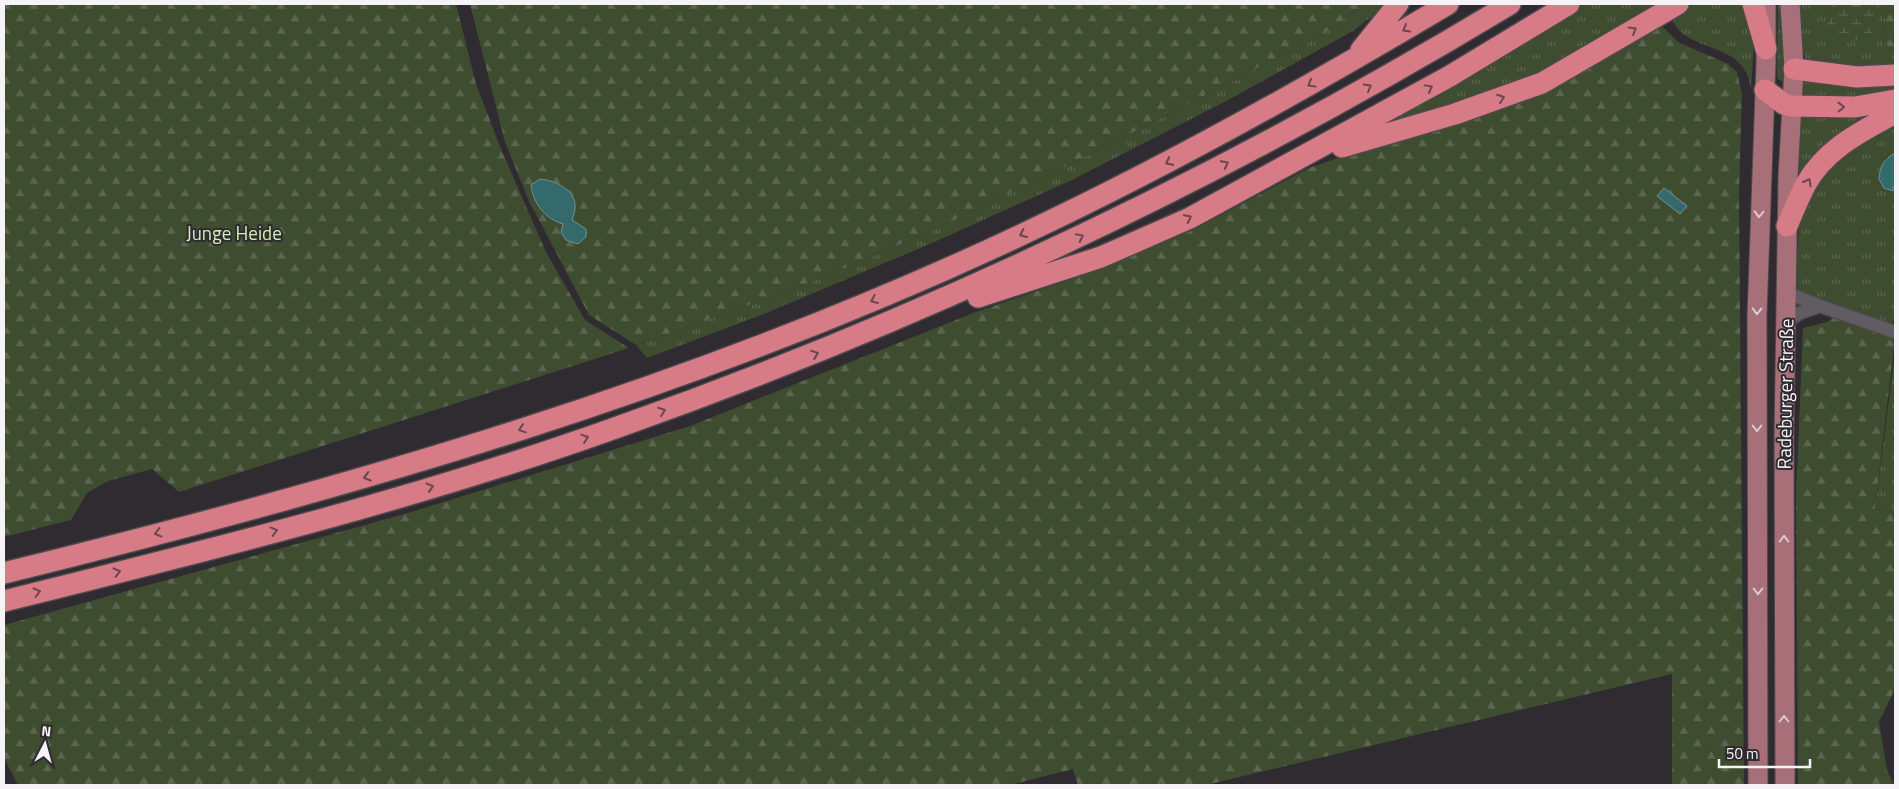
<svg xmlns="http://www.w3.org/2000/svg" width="1899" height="789" viewBox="0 0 1899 789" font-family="'Titillium Web',sans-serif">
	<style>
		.grass { fill: url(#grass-tufts) }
		.forest { fill: url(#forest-firs) }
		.wetland { fill: url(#wetland-marsh) }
		.water { fill: #346a6b; stroke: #6e9395 }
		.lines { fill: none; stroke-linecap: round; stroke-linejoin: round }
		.street-casing { stroke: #4c4a4d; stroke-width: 15 }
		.primary-casing { stroke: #4c4a4d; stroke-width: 21 }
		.highway-casing { stroke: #4c4a4d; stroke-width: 24 }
		.street { stroke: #605c61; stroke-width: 12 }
		.primary { stroke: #a76f78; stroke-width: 19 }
		.highway { stroke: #d77b87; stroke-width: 21 }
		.oneway { stroke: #6a474e }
		.oneway2 { stroke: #decbd0 }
		.labels { text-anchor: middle; stroke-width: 4; stroke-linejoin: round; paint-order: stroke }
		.park-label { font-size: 19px; fill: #d0f0b3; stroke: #2f2b30 }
		.street-label { font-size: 19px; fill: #f5f3f6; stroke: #2f2b30 }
	</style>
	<defs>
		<pattern id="grass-tufts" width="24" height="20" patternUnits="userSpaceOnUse" patternTransform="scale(1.25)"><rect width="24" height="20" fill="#3e4c30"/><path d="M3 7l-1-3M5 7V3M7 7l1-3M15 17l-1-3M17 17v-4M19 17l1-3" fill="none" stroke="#5a664f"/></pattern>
		<pattern id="forest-firs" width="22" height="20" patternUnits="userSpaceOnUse" patternTransform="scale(1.25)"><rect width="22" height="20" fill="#3e4c30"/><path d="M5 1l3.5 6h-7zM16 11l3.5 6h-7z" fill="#5a664f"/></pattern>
		<pattern id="wetland-marsh" width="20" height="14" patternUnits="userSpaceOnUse" patternTransform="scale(1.25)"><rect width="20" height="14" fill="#3e4c30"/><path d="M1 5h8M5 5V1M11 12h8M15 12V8" fill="none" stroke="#5a664f"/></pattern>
	</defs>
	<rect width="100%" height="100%" fill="#2f2b30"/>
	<!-- grass -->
	<path class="grass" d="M1364,4h24l-35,27 -121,67 -162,83 -138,62 -168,71 -117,44 -11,-13c93,-32 186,-65 276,-106 142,-64 280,-137 418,-209z
		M1584,4h71l-1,7 -145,80 -122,33 123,-71z
		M1694,4h48c17,22 10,60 9,87 -3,-40 -36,-38 -63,-54 -9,-4 -13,-12 -18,-20z
		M1778,4h4l2,14 -1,64 -6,-4z
		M1798,4h35l-7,12 53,2v-14h8l-4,40 12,4v20l-15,2 -73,-8 -6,-16z
		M1800,78l95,3v16l-94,4z
		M1881,110l-86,87 3,-84z
		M1895,119v34l-9,5 -6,12 13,21v-4h2v130l-3,7 -85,-29 -9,-6 -3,-9 5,-63 20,-48z
		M1895,352v161l-20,-4z"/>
	<!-- forest -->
	<path class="forest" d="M4,4h452l20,80 25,65 45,103 39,68 44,28 -450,144 -27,-23 -44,12 -21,12 -16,27 -67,17z
		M470,4h894l-34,26c-138,72 -276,145 -418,209 -90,41 -183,74 -276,106l-47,-30 -60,-114 -24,-59z
		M1887,4h8v44l-12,-4z
		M1660,24l18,18 50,22 9,8 5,22 -3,101 5,590h-72v-111l-466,111h-128l-5,-16 -63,16h-992l-14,-27v-133l404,-112 282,-87 286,-114 128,-44 89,-38 116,-62 69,-24z
		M1834,317l61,21 -20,171 20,4v176l-16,33 8,48 7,15h-96l-2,-288 7,-169 24,-6z"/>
	<!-- wetland -->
	<path class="wetland" d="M1833,4h46v14l-8,18c-24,9 -42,11 -45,-20z"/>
	<!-- water -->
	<path class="water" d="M1895,153v34h-2v4l-9,-3 -5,-9c1,-13 5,-20 16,-26z
		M540,179c14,1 37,11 35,29 0,4 -2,8 -3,12l14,9v8l-8,7 -12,-4 -5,-8 2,-8c-18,-5 -30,-21 -32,-39z
		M1664,188l23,18 -7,8 -23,-18z"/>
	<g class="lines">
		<!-- street casing -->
		<g class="street-casing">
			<path id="street" d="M1786,292l34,14 75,26
				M1786,322l14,-9 20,-7"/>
		</g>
		<!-- primary casing -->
		<g class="primary-casing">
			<path id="primary" d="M1758,785l-1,-469 9,-254v-58
				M1785,785l-1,-349 4,-260 6,-107 -4,-65"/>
		</g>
		<!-- highway casing -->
		<g class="highway-casing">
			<path id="highway" d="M1753,4l13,45
				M1361,50l37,-46
				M1794,69l63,8 38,-2
				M1765,90l19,14 8,2 63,1 40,-7
				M1342,147l113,-33 87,-31 136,-79
				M1787,226c6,-14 12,-29 19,-42 20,-36 55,-52 89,-71
				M978,297l123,-40 89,-39 260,-142 119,-72
				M4,573c347,-85 693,-185 1017,-338 147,-69 288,-148 427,-231
				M4,601c206,-51 413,-102 614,-174 312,-110 609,-252 892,-423"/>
		</g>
		<!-- street -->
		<use href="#street" class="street"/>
		<!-- primary -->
		<use href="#primary" class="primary"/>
		<!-- highway -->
		<use href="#highway" class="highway"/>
	</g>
	<!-- one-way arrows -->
	<defs><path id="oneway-chevron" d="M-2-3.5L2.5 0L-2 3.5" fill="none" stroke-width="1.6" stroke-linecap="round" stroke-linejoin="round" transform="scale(1.25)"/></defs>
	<g class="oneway">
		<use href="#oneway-chevron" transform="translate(1406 29) rotate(150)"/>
		<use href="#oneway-chevron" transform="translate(1633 30) rotate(-31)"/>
		<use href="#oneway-chevron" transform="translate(1311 84) rotate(150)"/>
		<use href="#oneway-chevron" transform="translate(1368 87) rotate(-30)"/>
		<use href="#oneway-chevron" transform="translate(1429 88) rotate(-29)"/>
		<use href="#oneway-chevron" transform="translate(1501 98) rotate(-20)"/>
		<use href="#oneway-chevron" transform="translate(1841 107) rotate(-1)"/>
		<use href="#oneway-chevron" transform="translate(1169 162) rotate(153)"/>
		<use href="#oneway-chevron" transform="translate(1225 164) rotate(-27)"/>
		<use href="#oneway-chevron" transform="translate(1808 182) rotate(-60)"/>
		<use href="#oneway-chevron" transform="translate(1188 218) rotate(-27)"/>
		<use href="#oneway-chevron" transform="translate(1023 234) rotate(155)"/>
		<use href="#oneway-chevron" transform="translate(1080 237) rotate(-26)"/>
		<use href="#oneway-chevron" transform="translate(874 300) rotate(157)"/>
		<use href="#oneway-chevron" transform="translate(815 354) rotate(-21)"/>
		<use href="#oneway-chevron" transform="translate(662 411) rotate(-20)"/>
		<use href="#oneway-chevron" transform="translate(522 429) rotate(162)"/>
		<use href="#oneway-chevron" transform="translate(585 438) rotate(-19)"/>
		<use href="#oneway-chevron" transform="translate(367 477) rotate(164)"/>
		<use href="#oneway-chevron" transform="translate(430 487) rotate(-17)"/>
		<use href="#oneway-chevron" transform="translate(274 531) rotate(-15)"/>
		<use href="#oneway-chevron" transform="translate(158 533) rotate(166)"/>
		<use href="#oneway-chevron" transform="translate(117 572) rotate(-14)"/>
		<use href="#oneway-chevron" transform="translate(37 592) rotate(-14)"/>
	</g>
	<g class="oneway2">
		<use href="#oneway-chevron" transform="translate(1759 214) rotate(92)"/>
		<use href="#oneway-chevron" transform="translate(1757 311) rotate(91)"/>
		<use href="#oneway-chevron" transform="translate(1757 428) rotate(90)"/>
		<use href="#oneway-chevron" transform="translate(1784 539) rotate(-90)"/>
		<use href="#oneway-chevron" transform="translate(1758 591) rotate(90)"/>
		<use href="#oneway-chevron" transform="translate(1784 719) rotate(-90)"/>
	</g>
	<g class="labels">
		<!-- park labels -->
		<g class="park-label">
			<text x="234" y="240">Junge Heide</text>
		</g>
		<!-- street labels -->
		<g class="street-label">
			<text transform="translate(1785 394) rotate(-89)" y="7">Radeburger Straße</text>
		</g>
	</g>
	<!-- border -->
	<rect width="1899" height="789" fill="none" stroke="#f5f3f6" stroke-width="10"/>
	<!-- north arrow -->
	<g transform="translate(45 744) rotate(6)" stroke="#2f2b30" stroke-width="4" paint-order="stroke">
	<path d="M0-4L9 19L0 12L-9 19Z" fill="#f5f3f6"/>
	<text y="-8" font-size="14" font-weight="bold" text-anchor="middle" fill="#f5f3f6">N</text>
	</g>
	<!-- scale -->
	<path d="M1719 759v8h91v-8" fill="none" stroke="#f5f3f6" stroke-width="2.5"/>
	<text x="1726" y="759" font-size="15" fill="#f5f3f6" stroke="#2f2b30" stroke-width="4" paint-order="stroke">50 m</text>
</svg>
